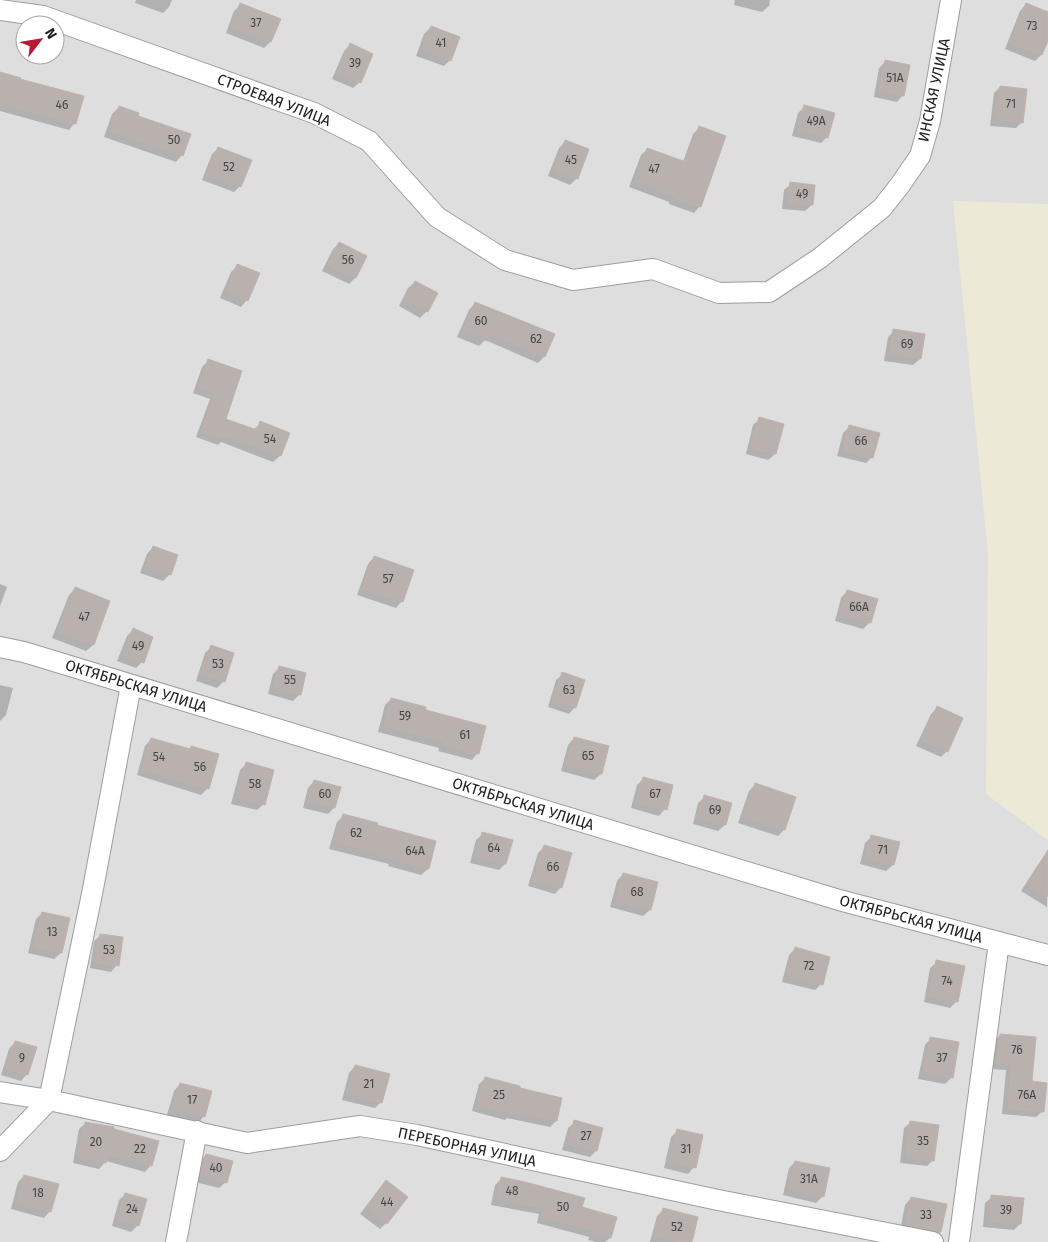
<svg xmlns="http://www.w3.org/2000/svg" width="1048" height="1242" viewBox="0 0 1048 1242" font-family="'Fira Sans',sans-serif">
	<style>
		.residential { fill: #dedede; fill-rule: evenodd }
		.farmland { fill: #ecead6 }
		.shadow { fill: #0003 }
		.building { fill: #b9b1ae; stroke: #c0b2ac }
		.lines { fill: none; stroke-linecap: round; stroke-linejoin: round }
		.minor-casing { stroke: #9d9d9d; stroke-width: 22 }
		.minor { stroke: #fff; stroke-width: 20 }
		.labels { text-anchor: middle; stroke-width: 4; stroke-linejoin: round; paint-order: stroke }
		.number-label { font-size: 12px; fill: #464444 }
		.street-label { font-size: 15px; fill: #202020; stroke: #fff }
	</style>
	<rect width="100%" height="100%" fill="#f0ece8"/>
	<!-- residential -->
	<path class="residential" d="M0,0h1048v1242h-1048zM25,25h30v30h-30z"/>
	<!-- farmland -->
	<path class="farmland" d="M953,201l95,3v636l-62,-46 2,-241z"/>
	<!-- shadow -->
	<path class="shadow" d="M136,0h36l-3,7 -6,6 -28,-10z
		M735,0h35l-1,6 -7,6 -28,-7z
		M1026,4l22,9v25l-7,17 -6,6 -30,-12 15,-38z
		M241,5l29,37 -6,6 -38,-15 8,-22z
		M431,27l19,33 -6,6 -28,-10 8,-22z
		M350,45l10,37 -7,6 -21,-9 12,-28z
		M886,61l17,34 -6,7 -23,-5 5,-29z
		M0,74l75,49 -6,7 -69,-19z
		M1000,87l22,35 -6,6 -26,-2 4,-33z
		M805,106l22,31 -6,6 -29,-7 6,-23z
		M119,107l17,9 46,39 -6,7 -72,-25 8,-23z
		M699,128l1,78 -6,7 -25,-9v-2l-40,-15 12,-32 7,-6 35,13 10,-28z
		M565,142l12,36 -7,7 -22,-9 11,-28z
		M218,148l22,38 -6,6 -32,-12 10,-26z
		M791,184l21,21 -7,6 -23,-2 2,-19z
		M339,243l16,35 -6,6 -27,-13 11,-22z
		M238,265l9,35 -6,7 -21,-9 11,-26z
		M415,282l21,12 -9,17 -7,7 -21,-12 9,-18z
		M475,303l78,32 -9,22 -6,6 -53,-23 -6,6 -22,-9 12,-27z
		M894,331l26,28 -7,6 -29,-4 4,-24z
		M208,361l17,59 29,9 7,-6 27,11 -8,22 -7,6 -52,-20 -3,3 -22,-8 14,-38 -17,-6 9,-26z
		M760,419l22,6 -7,29 -7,6 -22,-6 7,-29z
		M849,427l23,30 -6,6 -29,-7 6,-23z
		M153,547l17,27 -7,7 -23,-8 7,-19z
		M374,557l28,44 -6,7 -39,-13 11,-31z
		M0,584l7,3 -7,19z
		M75,589l34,13 -16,43 -7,6 -34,-13 17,-43z
		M847,591l29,9 -7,23 -6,6 -28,-8 6,-23z
		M133,630l9,32 -6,6 -19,-7 10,-25z
		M211,647l13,34 -7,7 -21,-7 9,-28z
		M280,667l20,27 -7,7 -25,-7 5,-20z
		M563,674l12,33 -6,7 -21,-7 8,-27z
		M0,685l13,3 -7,27 -6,6z
		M391,699l87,54 -6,7 -34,-9 1,-3 -61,-16 7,-27z
		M937,708l10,43 -6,6 -25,-11 15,-32z
		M574,738l34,9 -7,27 -7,6 -33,-9 7,-26z
		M151,739l38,11 2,-3 17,41 -7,7 -64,-20 8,-29z
		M246,764l18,40 -7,6 -26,-6 9,-34z
		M643,779l22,30 -6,7 -28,-8 6,-23z
		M314,781l25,7 -5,20 -6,6 -25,-6 5,-20z
		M755,785l29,45 -6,6 -40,-13 11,-32z
		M705,797l20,28 -7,6 -25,-7 5,-21z
		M343,816l33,10 59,16 -7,27 -7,6 -33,-9 1,-2 -60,-15 8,-27z
		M483,834l22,30 -6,6 -29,-7 6,-23z
		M872,836l21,29 -7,6 -26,-7 5,-21z
		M544,847l17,40 -6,7 -27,-8 10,-33z
		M1045,856l3,2 -1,49 -26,-16 18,-28z
		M623,874l34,9 -7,27 -7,6 -33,-9 7,-26z
		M42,913l27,6 -8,34 -7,6 -26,-6 8,-34z
		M101,935l16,30 -6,7 -21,-4 4,-27z
		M795,949l26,35 -6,6 -33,-8 7,-27z
		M937,962l20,39 -7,7 -26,-6 6,-34z
		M1000,1035l43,76 -7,6 -34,-3 4,-44 -15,-1 3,-28z
		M931,1038l21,39 -7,7 -27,-5 7,-34z
		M15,1042l12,32 -6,7 -20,-6 8,-26z
		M355,1066l26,36 -6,6 -33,-8 7,-27z
		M486,1078l70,43 -6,6 -43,-9 -2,2 -33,-9 7,-27z
		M180,1084l24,32 -6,7 -31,-8 7,-24z
		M575,1122l21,29 -6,6 -28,-7 6,-22z
		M911,1122l22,38 -6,6 -27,-3 4,-35z
		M86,1123l65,42 -6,7 -39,-11 -7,8 -26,-6 6,-34z
		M677,1131l17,36 -6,7 -24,-6 7,-31z
		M206,1155l20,27 -7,6 -24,-6 5,-20z
		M795,1162l28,34 -7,7 -33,-8 6,-27z
		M24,1176l26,35 -6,7 -33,-9 7,-27z
		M501,1179l80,29 34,10 -5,20 -5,4h-9l-8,-2 1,-3 -52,-14 2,-9 -48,-9 4,-20z
		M386,1181v42l-6,6 -20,-15 20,-26z
		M126,1194l12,31 -7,7 -19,-6 7,-26z
		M992,1197l28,27 -6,6 -31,-3 2,-24z
		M911,1198l34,7 -5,27 -7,6 -33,-7 5,-26z
		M663,1210l27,32h-40l7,-26z"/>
	<!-- building -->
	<path class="building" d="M240,3l41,16 -10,23 -40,-15z
		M1026,3l22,9v29l-6,14 -32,-12z
		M431,26l29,11 -9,24 -29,-12z
		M350,43l23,11 -12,29 -24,-10z
		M885,60l25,5 -6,31 -25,-5z
		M0,72l21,6 -1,1 64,17 -8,28 -76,-21z
		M1000,86l27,3 -4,34 -27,-4z
		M804,105l31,8 -7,25 -30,-8z
		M119,106l20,7 -1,3 53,18 -8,22 -73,-25z
		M699,126l27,10 -25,71 -27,-9 1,-2 -40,-15 12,-33 39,14z
		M565,140l24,9 -11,30 -24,-9z
		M218,147l34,13 -11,27 -34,-13z
		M790,182l25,3 -2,20 -25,-2z
		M339,242l28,14 -11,22 -28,-13z
		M237,264l23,9 -12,28 -22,-9z
		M415,281l23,12 -10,19 -24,-13z
		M475,302l80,32 -10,23 -56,-24 -2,8 -24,-10z
		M893,329l32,5 -4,25 -31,-5z
		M208,359l34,12 -16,48 31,11 3,-9 30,12 -9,23 -54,-20 -2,3 -23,-8 14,-38 -18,-6z
		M759,417l25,7 -8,30 -25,-6z
		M849,425l31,8 -7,25 -30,-8z
		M153,546l25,9 -7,20 -25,-9z
		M374,556l40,14 -11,32 -40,-14z
		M75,587l35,14 -16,44 -36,-13z
		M847,590l31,9 -7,24 -31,-9z
		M133,628l20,9 -9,26 -21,-8z
		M211,645l23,8 -9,29 -24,-8z
		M279,666l27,7 -5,22 -27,-7z
		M562,672l23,8 -9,28 -23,-7z
		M391,698l35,9v3l60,16 -7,28 -35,-9 1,-4 -61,-15z
		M937,706l26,12 -15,34 -26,-12z
		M574,737l35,9 -7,28 -35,-9z
		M151,738l39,11 1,-3 28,8 -10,35 -67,-20z
		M246,762l28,8 -9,35 -28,-8z
		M643,777l30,8 -6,25 -31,-8z
		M314,780l27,7 -6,21 -27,-7z
		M755,783l41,14 -11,33 -41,-13z
		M704,795l28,8 -6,22 -28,-7z
		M343,814l35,9 -1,2 59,16 -7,28 -35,-9v-2l-59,-16z
		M482,832l31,8 -7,24 -30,-8z
		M871,835l29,7 -6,23 -28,-7z
		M544,845l28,8 -10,35 -28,-8z
		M1048,850v47l-21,-13z
		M623,873l35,9 -7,28 -35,-9z
		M42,912l28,6 -8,35 -28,-6z
		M100,934l23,3 -4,29 -24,-4z
		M795,947l35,10 -7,28 -36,-9z
		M936,960l29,6 -7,36 -29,-6z
		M1000,1034l36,3 -4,44 15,2 -3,29 -36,-4 4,-44 -15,-1z
		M930,1037l29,5 -6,36 -29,-5z
		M15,1041l22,6 -9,28 -22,-7z
		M355,1065l35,9 -8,29 -35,-10z
		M485,1077l35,9v2l42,10 -5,23 -43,-9 -1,2 -35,-9z
		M180,1083l32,8 -7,26 -32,-9z
		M574,1120l29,8 -6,23 -29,-7z
		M910,1121l29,4 -5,36 -28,-4z
		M85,1122l29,5v2l45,12 -7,25 -44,-12 -2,9 -28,-6z
		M677,1129l26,6 -7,33 -27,-6z
		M206,1154l27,7 -6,22 -26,-7z
		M795,1161l35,7 -6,29 -35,-8z
		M24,1175l35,9 -8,28 -34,-9z
		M501,1177l24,5 60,16 -3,9 35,10 -6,21 -18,-5 1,-3 -52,-13 3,-9 -48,-9z
		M386,1180l22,17 -21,27 -21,-17z
		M125,1193l22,6 -8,27 -21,-7z
		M991,1195l33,3 -3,26 -32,-3z
		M911,1197l36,7 -6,28 -35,-7z
		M663,1208l35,9 -6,25h-15l-22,-6z"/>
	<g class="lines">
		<!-- minor casing -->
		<g class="minor-casing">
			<path id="minor" d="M0,10l43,6 271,97 55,28 68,76 68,43 68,20 80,-11 66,24 50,-1 51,-34 62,-50 18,-23 20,-29 10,-35 21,-121
				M0,647l24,5 815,248 209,55
				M0,1092l49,8 198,43 113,-17 57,9 301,65 215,42
				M0,1151l49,-51 43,-206 39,-209
				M176,1242l21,-111
				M959,1242l40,-300"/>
		</g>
		<!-- minor -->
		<use href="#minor" class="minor"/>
	</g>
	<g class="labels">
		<!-- number labels -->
		<g class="number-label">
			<text x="256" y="27">37</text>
			<text x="1032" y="30">73</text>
			<text x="441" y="47">41</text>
			<text x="355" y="67">39</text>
			<text x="895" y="82">51А</text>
			<text x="1011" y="108">71</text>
			<text x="62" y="109">46</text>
			<text x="816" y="125">49А</text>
			<text x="174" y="144">50</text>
			<text x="571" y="164">45</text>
			<text x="229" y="171">52</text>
			<text x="654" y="173">47</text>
			<text x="802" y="198">49</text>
			<text x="348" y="264">56</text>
			<text x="481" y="325">60</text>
			<text x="536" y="343">62</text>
			<text x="907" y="348">69</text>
			<text x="270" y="443">54</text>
			<text x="861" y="445">66</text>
			<text x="388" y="583">57</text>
			<text x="859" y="611">66А</text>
			<text x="84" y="621">47</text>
			<text x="138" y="650">49</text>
			<text x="218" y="668">53</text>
			<text x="290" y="684">55</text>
			<text x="569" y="694">63</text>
			<text x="405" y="720">59</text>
			<text x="465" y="739">61</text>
			<text x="588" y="760">65</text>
			<text x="159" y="761">54</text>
			<text x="200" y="771">56</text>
			<text x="255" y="788">58</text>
			<text x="325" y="798">60</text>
			<text x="655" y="798">67</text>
			<text x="715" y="814">69</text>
			<text x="356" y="837">62</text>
			<text x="494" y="852">64</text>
			<text x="883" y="854">71</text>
			<text x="415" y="855">64А</text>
			<text x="553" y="871">66</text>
			<text x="637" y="896">68</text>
			<text x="52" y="936">13</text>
			<text x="109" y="954">53</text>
			<text x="809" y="970">72</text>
			<text x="947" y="985">74</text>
			<text x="1017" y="1054">76</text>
			<text x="22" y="1062">9</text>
			<text x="942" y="1062">37</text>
			<text x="369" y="1088">21</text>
			<text x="499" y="1099">25</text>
			<text x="1027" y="1099">76А</text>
			<text x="192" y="1104">17</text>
			<text x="586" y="1140">27</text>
			<text x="923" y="1145">35</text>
			<text x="96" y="1146">20</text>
			<text x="140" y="1153">22</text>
			<text x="686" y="1153">31</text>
			<text x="216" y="1172">40</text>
			<text x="809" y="1183">31А</text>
			<text x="512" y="1195">48</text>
			<text x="38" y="1197">18</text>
			<text x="387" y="1206">44</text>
			<text x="563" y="1211">50</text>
			<text x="132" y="1213">24</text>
			<text x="1006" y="1214">39</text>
			<text x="926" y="1219">33</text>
			<text x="677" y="1231">52</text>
		</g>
		<!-- street labels -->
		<g class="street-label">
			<text transform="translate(934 90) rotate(-78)" y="5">ИНСКАЯ УЛИЦА</text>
			<text transform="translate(274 100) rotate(21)" y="5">СТРОЕВАЯ УЛИЦА</text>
			<text transform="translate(136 686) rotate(17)" y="5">ОКТЯБРЬСКАЯ УЛИЦА</text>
			<text transform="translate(523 804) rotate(17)" y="5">ОКТЯБРЬСКАЯ УЛИЦА</text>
			<text transform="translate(911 919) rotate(15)" y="5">ОКТЯБРЬСКАЯ УЛИЦА</text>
			<text transform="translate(467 1147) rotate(12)" y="5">ПЕРЕБОРНАЯ УЛИЦА</text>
		</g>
	</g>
	<!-- north arrow -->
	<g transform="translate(40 40) rotate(59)"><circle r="24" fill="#ffffff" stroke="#a6a6a6"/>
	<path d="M0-4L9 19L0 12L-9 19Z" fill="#b71a32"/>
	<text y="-8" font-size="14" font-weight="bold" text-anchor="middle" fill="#202020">N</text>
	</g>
</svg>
